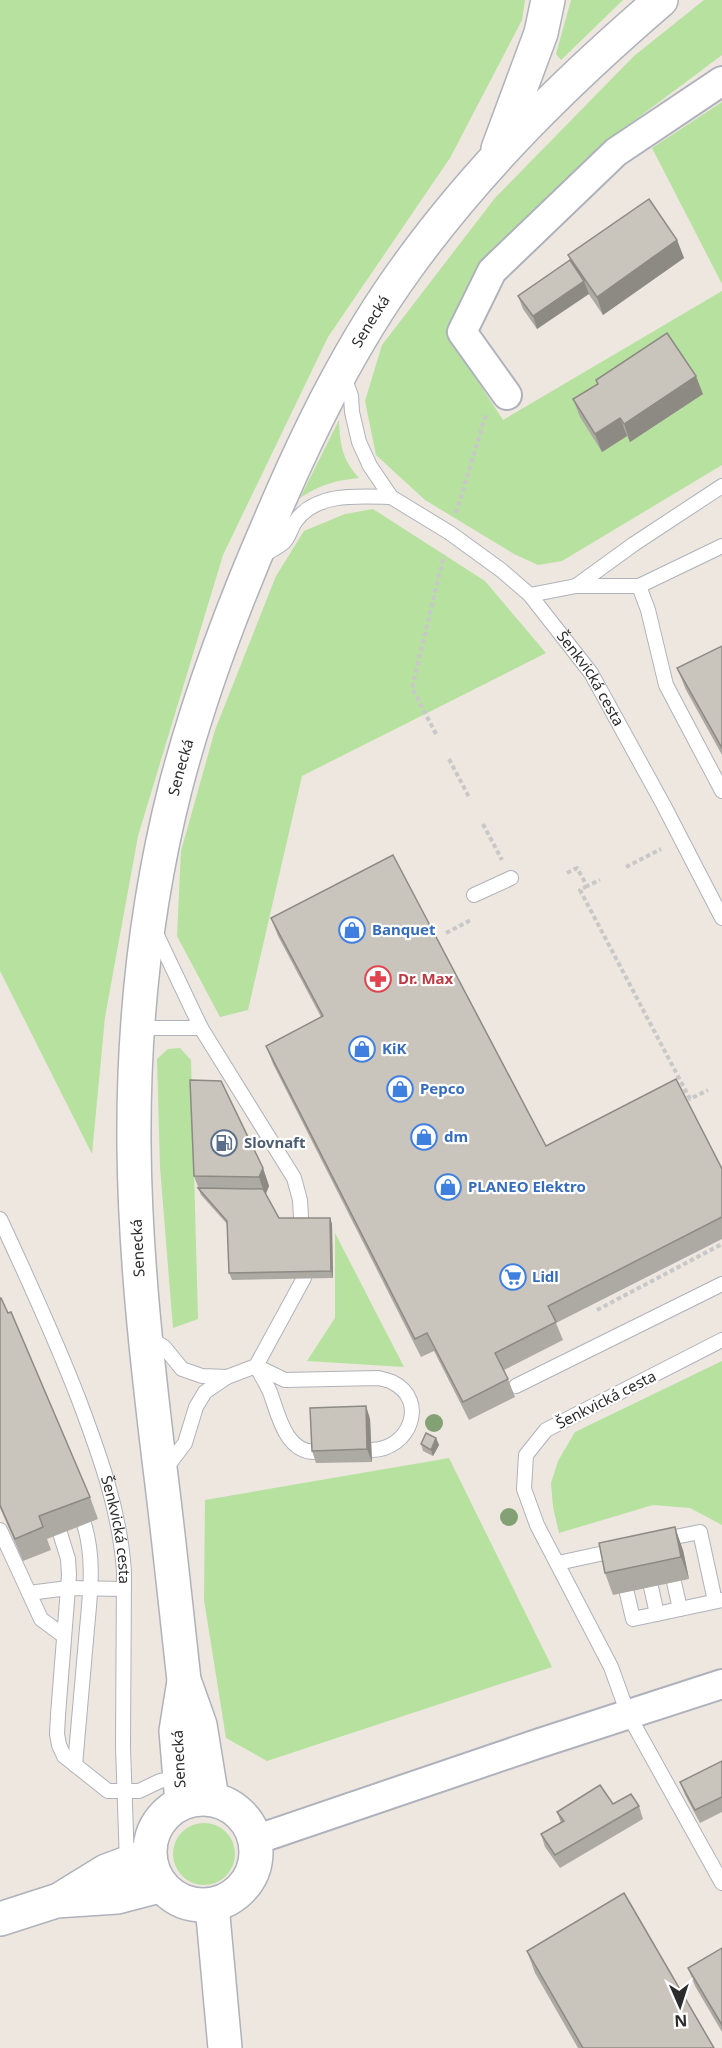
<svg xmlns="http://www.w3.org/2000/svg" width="722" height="2048" viewBox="0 0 722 2048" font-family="'Noto Sans',sans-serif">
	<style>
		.green { fill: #b6e19f }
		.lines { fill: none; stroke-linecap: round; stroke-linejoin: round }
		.service-casing { stroke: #afb2bc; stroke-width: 16 }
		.minor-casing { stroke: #afb2bc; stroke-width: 32 }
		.secondary-casing { stroke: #afb2bc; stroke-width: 36 }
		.path { stroke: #c8c8c8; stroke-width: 4; stroke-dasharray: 4.5 3; stroke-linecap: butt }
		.service { stroke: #fff; stroke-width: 14 }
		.minor { stroke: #fff; stroke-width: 28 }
		.secondary { stroke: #fff; stroke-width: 33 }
		.tree { fill: #84a175 }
		.wall { fill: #ada9a3 }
		.shaded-wall { fill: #8d8a84 }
		.building { fill: #c9c5bd; stroke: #8d8a84; stroke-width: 1.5 }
		.labels { text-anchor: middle; stroke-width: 4.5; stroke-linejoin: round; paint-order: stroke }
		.street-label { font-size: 15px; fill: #2c2c2c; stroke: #fff }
		.shop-label { font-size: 15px; font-weight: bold; fill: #366cbe; stroke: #fff; text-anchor: start }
		.health-label { font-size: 15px; font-weight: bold; fill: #be3a42; stroke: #fff; text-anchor: start }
		.service-label { font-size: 15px; font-weight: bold; fill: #4e5e75; stroke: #fff; text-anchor: start }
	</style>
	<rect width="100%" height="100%" fill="#ede7df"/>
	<!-- green -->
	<path class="green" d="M0,0h525l-3,20 -72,138 -122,179 -105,218 -85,281 -33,181 -13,137 -92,-183z
		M571,0h52l-62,60 -5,-6z
		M704,0h18v55l-111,83 -127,127 -31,78 50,77 219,-129v174l-160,96 -24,4 -24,-11 -89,-54 -49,-45 -11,-54 17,-56 113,-147 139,-142z
		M722,102v182l-70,-136z
		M339,420c1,25 3,39 20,58 -23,2 -40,7 -59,20z
		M373,509l112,72 61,72 -244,123 -54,234 -28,7 -43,-81 4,-85 34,-121 61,-154 28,-45 41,-17z
		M180,1048l11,12 7,259 -25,9 -13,-161 -3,-108 11,-10z
		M335,1233l69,134 -97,-6 28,-43z
		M722,1361v164l-32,-17 -37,-3 -94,28 -6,-26 -2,-24 7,-22 17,-29z
		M449,1458l103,209 -285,94 -41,-23 -22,-138 1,-100z
		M173 1854a31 31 0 1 1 62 0a31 31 0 1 1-62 0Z"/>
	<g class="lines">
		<!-- service casing -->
		<g class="service-casing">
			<g id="service">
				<path id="s1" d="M343,374l8,22 1,16 7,30 11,24 21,31 59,36 51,37 29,25 61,78 72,131 59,114"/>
				<path d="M264,555c6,-4 14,-8 20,-13 5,-5 7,-14 11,-20 20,-30 64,-26 96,-25"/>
				<path d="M576,586l58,-42 88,-58"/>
				<path d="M639,586l9,24 18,75 56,106"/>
				<path d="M530,595l46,-9h63l83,-40"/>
				<path d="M474,895l37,-17"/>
				<path d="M154,929l47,99 93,150 6,22 2,35"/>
				<path d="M139,1028h62"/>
				<path id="s2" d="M0,1219c28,60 55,119 79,181 21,56 41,111 45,172l-1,175 4,116"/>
				<path d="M148,1337l16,10 18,22 20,7 25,1"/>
				<path d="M722,1340l-176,90 -20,25 -2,34 13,36 74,142 17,47 94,169"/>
				<path d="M516,1386l206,-102"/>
				<path d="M316,1452c-31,1 -38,-39 -46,-60 -4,-9 -9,-17 -14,-26l29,14 93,-2c4,1 10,2 14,4 37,18 18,68 -21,68"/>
				<path d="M164,1471l21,-28 11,-36 9,-15 22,-15 29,-11 48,-88 -1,-18"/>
				<path d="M0,1530l41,89 23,17"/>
				<path d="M60,1533l8,26 1,16 -11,140 -1,19 2,11 5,11 44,35h31l21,-10 19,-4"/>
				<path d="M660,1540l40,-8 15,69"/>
				<path d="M558,1563l60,-13"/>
				<path d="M670,1564l10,45"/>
				<path d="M647,1569l10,45"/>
				<path d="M623,1576l10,43 89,-19"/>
				<path d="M29,1593l39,-5 56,1"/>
				<path d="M75,1765c4,-41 7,-83 11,-125 3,-38 10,-79 -2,-116"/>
			</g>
		</g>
		<!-- minor casing -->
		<g class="minor-casing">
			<path id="minor" d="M507,395l-45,-63 30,-61 124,-119 106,-71
				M255,1840l285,-97 182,-59"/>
		</g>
		<!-- secondary casing -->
		<g class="secondary-casing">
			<g id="secondary">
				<path d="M498,149l43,-116 7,-33"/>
				<circle cx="203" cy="1852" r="53"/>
				<path id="s3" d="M212,1799l-12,-74 -16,-45c-8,-71 -15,-141 -24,-212 -13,-107 -25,-214 -26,-322 -1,-119 12,-242 41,-357 24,-93 58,-183 96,-270 37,-87 80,-175 136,-252 72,-100 161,-187 254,-267"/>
				<path d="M182,1803l-6,-72 8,-50"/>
				<path d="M62,1898l44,-27 43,-16"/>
				<path d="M212,1905l13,143"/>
				<path d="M0,1919l56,-18 61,-4 42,-11"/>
			</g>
		</g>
		<!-- path -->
		<path class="path" d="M456,513l30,-99
			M436,734l-24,-46 32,-133
			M449,759l21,40
			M483,824l19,36
			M626,867l35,-18
			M567,873l10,-5 10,18 13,-6
			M587,886l-7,4 110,209 18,-9
			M446,933l25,-13
			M597,1310l125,-66"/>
		<!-- service -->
		<use href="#service" class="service"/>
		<!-- minor -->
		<use href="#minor" class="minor"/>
		<!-- secondary -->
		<use href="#secondary" class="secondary"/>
	</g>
	<!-- trees -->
	<g class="tree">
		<circle cx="434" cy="1423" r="9"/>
		<circle cx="509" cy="1517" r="9"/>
	</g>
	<!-- wall -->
	<path class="wall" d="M677,240l7,18 -81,57 -15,-22 -51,36 -14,-20 -5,-13 52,-36 -2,-5z
		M596,380l107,14 -73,48 -3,-6 -25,16 -22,-35 -7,-18 24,-15z
		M722,646v109l-36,-65 -9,-22z
		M271,918l275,228 176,23v70l-166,84 7,17 -59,30 4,9 7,18 -46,23 -35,-69 -13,6 -148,-293 -7,-18 55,-29 -43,-81z
		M263,1168l6,18 -3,8 13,24h51l2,6 1,54 -101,2 -3,-7 -1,-48 -27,-30 -7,-19z
		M0,1298l90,199 8,22 -51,20 4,11 -28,11 -23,-53z
		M366,1406l4,13 2,43 -56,1 -4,-12z
		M436,1438l3,7 -6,11 -10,-5 -2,-7z
		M683,1550l6,29 -76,16 -8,-22z
		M722,1761v51l-22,11 -15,-28 -5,-13z
		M613,1804l26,2 4,13 -83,49 -15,-21 -4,-13 20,-11 -4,-11z
		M722,1948v84l-27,-46 -7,-18z
		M527,1951l187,97h-136l-43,-75z"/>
	<!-- shaded-wall -->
	<path class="shaded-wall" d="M677,240l7,18 -81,57 -6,-18z
		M584,281l5,13 -52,35 -4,-13z
		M696,376l7,18 -73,48 -6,-18z
		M620,418l7,18 -25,16 -7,-18z
		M263,1168l6,18 -4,9 -6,-18z
		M330,1218l2,6 1,54 -2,-7z
		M366,1406l4,13 2,43 -5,-13z
		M436,1438l3,7 -6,11 -2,-6z
		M675,1527l8,23 6,29 -8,-22z"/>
	<!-- building -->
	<path class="building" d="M649,199l28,41 -80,57 -29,-42z
		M570,260l14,21 -51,35 -15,-20z
		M667,333l29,43 -72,48 -4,-6 -25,16 -22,-35 25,-15 -2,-4z
		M722,646v102l-45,-80z
		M393,855l153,291 130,-67 46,90v48l-174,89 8,16 -61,31 13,26 -45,23 -36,-69 -12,6 -149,-293 57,-30 -52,-98z
		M190,1080l31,1 42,87 -4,9 -65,-1z
		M198,1188l65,1 16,29h51l1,53 -102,2 -2,-52z
		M0,1298h1l7,15 3,-1 79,185 -51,19 4,11 -28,12 -15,-34z
		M366,1406l1,43 -55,2 -2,-43z
		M426,1433l10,5 -5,12 -10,-6z
		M675,1527l6,30 -76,16 -6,-30z
		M722,1761v36l-27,13 -15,-28z
		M600,1785l13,19 18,-10 8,12 -84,49 -14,-21 23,-13 -7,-9z
		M624,1893l90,155h-131l-56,-97z
		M722,1948v77l-34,-57z"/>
	<!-- icons -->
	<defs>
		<g id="shop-ring" transform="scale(1.35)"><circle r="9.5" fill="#fff" stroke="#3f7fe0" stroke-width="1.5"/><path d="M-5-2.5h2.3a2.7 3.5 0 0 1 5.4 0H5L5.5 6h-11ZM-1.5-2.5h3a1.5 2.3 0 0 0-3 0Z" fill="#3f7fe0"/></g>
		<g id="pharmacy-ring" transform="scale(1.35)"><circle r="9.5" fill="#fff" stroke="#e0444e" stroke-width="1.5"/><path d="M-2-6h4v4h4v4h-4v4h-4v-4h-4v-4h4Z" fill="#e0444e"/></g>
		<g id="fuel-ring" transform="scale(1.35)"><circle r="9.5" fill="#fff" stroke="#5c6f8a" stroke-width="1.5"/><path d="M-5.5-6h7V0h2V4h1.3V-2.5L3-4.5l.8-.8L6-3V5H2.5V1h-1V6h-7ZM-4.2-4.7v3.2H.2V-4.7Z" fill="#5c6f8a"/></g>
		<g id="supermarket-ring" transform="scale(1.35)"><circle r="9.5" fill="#fff" stroke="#3f7fe0" stroke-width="1.5"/><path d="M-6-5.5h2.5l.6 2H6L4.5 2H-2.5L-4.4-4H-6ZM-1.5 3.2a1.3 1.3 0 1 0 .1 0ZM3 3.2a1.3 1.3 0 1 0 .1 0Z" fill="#3f7fe0"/></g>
	</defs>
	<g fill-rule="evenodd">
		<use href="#shop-ring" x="352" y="930"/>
		<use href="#pharmacy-ring" x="378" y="979"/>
		<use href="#shop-ring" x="362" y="1049"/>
		<use href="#shop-ring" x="400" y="1089"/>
		<use href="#shop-ring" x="424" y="1137"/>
		<use href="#fuel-ring" x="224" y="1143"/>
		<use href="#shop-ring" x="448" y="1187"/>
		<use href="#supermarket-ring" x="513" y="1277"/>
	</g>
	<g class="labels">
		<!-- street labels -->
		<g class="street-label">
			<text dy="5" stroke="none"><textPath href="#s3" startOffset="1528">Senecká</textPath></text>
			<text dy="5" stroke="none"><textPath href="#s1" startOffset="408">Šenkvická cesta</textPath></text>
			<text dy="5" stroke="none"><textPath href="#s3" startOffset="1042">Senecká</textPath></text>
			<text transform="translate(138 1248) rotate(-93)" y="5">Senecká</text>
			<text transform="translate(606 1400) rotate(-27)" y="5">Šenkvická cesta</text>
			<text dy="5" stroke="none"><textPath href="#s2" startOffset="333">Šenkvická cesta</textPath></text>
			<text transform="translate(179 1759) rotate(-93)" y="5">Senecká</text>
		</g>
		<!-- shop labels -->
		<g class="shop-label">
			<text x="372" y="935">Banquet</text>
			<text x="382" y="1054">KiK</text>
			<text x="420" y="1094">Pepco</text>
			<text x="444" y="1142">dm</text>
			<text x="468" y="1192">PLANEO Elektro</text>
			<text x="532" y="1282">Lidl</text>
		</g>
		<!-- health labels -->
		<g class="health-label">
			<text x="398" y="984">Dr. Max</text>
		</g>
		<!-- service labels -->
		<g class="service-label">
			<text x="244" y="1148">Slovnaft</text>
		</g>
	</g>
	<!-- north arrow -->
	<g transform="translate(680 2006) rotate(177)" stroke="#ffffff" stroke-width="4.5" paint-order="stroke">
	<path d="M0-4.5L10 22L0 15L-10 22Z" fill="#2c2c2c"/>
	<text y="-9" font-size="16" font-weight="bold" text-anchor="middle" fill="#2c2c2c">N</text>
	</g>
</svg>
